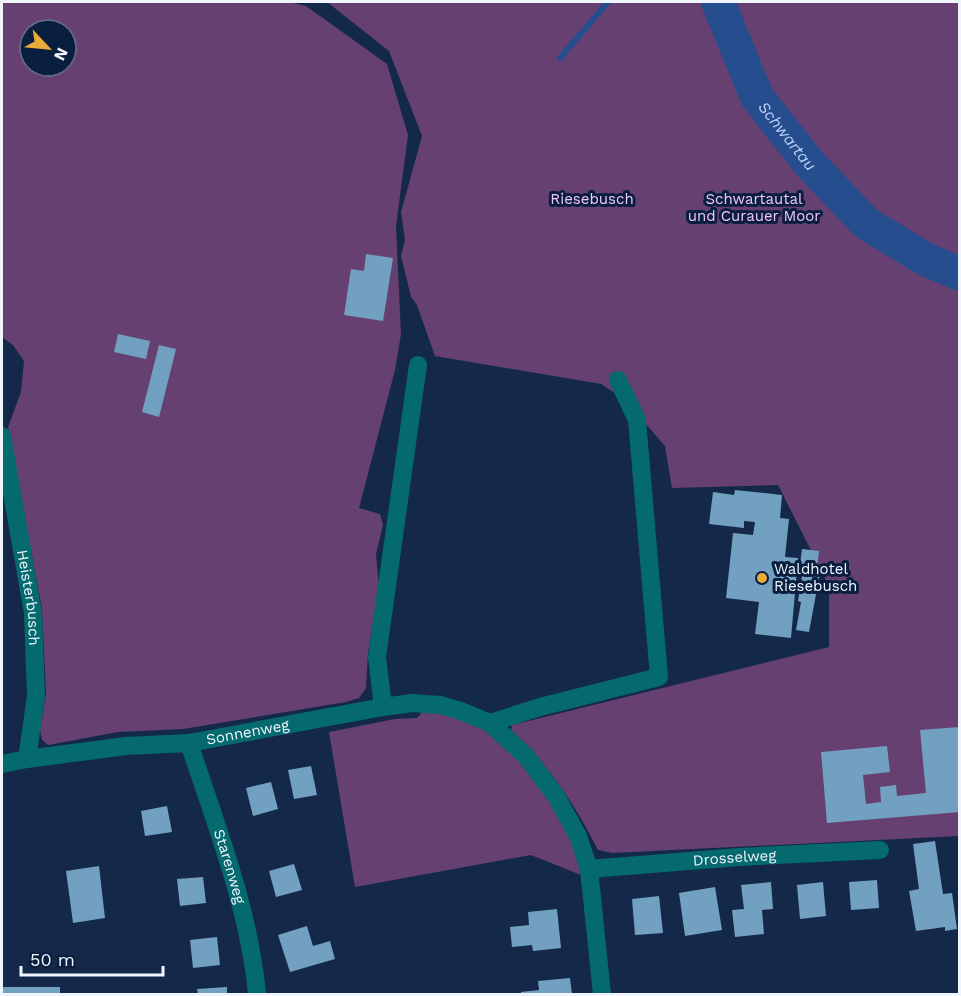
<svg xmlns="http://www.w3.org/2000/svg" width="961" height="996" viewBox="0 0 961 996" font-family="'Work Sans',sans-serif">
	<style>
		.green { fill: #664070; fill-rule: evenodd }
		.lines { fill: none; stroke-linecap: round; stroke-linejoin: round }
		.stream { stroke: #264e8f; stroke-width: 6 }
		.river { stroke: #264e8f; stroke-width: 34 }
		.building { fill: #72a0c0 }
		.minor { stroke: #056a6e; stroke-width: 18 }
		.poi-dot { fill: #e8ac37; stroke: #0a1e3f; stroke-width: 2 }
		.labels { text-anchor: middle; stroke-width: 6; stroke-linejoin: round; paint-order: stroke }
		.park-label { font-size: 15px; fill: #f1c5fc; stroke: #0a1e3f }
		.poi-label { font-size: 15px; fill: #eff4fd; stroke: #0a1e3f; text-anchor: start }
		.street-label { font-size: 15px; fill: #eff4fd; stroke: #0a1e3f }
		.water-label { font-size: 16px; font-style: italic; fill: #bcd4fa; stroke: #0a1e3f }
	</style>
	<rect width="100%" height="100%" fill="#14284a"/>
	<!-- green -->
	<path class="green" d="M2,2h287l17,4 81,58 21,71 -12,91 5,108 -6,36 -36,138 21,6 3,11 -7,29 3,33 -11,66 -2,35 -7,10 -13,4 -163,27 -65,3 -70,13 -6,-5 -2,-10 6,-36 -4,-85 -34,-182 13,-35 3,-31 -11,-16 -11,-8zM30,30h36v36h-36z
		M327,2h632v834l-347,17 -14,-3c-22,-44 -50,-86 -87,-120l1,-5 317,-78v-61l-51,-101 -106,3 -7,-42 -41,-47 -23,-15 -166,-28 -18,-51 -6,-8 -10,-41 4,-16 -4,-28 21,-76 -33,-85z
		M424,710c21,5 42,9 61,19 7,3 12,10 18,15 34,32 70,85 78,131l-50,-20 -176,32 -26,-155 66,-13 22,-1z"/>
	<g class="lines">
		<!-- stream -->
		<path class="stream" d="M560,58l48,-56"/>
		<!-- river -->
		<path class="river" id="s1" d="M718,2l39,95 52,66 57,60 59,36 35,15"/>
	</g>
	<!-- building -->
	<path class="building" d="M366,254l27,4 -10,63 -39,-6 7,-46 13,2z
		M118,334l32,7 -4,18 -32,-7z
		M159,345l17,4 -17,68 -17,-5z
		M735,490l47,5 -2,23 9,1 -4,38 13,1 -7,80 -36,-4 4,-32 -33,-4 7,-65 20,2 2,-13 -11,-1v7l-35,-4 4,-32 21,3z
		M802,549l17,2 -2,16 -17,-2z
		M803,570l17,3 -11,59 -13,-2 5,-28 -3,-1z
		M960,727v85l-133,11 -6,-71 66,-6 3,26 -27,3 3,29 15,-2 -1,-15 16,-2 1,11 29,-3 -6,-63z
		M311,766l6,29 -23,4 -6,-29z
		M271,782l7,27 -25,7 -7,-28z
		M167,806l5,26 -27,4 -4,-25z
		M935,841l8,53 9,-1 5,36 -12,2v-4l-29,4 -7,-40 10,-2 -6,-45z
		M294,864l8,26 -26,7 -7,-26z
		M99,866l6,52 -32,5 -7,-52z
		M203,877l3,26 -26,3 -3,-27z
		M877,880l2,28 -28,2 -2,-28z
		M771,882l2,27 -11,1 2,24 -29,3 -3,-27 12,-1 -3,-24z
		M823,882l3,34 -26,3 -3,-34z
		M715,887l7,43 -37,6 -6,-43z
		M659,896l4,37 -28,2 -3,-36z
		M557,909l4,39 -28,3 -1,-6 -20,2 -2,-20 19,-2 -1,-13z
		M307,926l6,20 17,-5 5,18 -45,13 -12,-37z
		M217,937l3,28 -27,3 -3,-28z
		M570,978l2,16h-51v-2l18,-2 -1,-9z
		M2,987h58v7h-58z
		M227,987v7h-29l-1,-5z"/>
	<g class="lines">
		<!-- minor -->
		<g class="minor">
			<path id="s2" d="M2,436l31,177 3,83 -9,63"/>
			<path d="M383,707l-6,-50 41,-292"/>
			<path d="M490,723l50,-16 119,-30 -22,-257 -19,-40"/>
			<path id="s3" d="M189,743c27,82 60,165 68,251"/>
			<path id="s4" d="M2,764l25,-5 99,-13 63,-3 194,-36 29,-4 13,1 16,1 20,6 29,12 36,33 30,40 22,40 11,33 13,125"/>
			<path id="s5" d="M589,869l150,-12 141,-7"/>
		</g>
	</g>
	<!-- markers -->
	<circle class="poi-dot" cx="762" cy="578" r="6"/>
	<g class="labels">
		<!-- park labels -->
		<g class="park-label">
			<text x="592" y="204">Riesebusch</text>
			<text x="754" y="204">Schwartautal<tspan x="754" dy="17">und Curauer Moor</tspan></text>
		</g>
		<!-- poi labels -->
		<g class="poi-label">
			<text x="774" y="574">Waldhotel<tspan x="774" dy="17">Riesebusch</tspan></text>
		</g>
		<!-- street labels -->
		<g class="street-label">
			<text dy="5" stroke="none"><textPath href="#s2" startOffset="164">Heisterbusch</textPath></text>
			<text dy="5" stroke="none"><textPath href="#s4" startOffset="248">Sonnenweg</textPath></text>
			<text dy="5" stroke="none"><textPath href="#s5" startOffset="146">Drosselweg</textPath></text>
			<text dy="5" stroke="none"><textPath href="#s3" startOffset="130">Starenweg</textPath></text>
		</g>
		<!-- water labels -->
		<g class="water-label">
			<text dy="6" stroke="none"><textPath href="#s1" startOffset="152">Schwartau</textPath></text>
		</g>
	</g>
	<!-- border -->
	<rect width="961" height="996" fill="none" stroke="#eff4fd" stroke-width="6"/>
	<!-- north arrow -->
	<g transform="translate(48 48) rotate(116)"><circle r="28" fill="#0a1e3f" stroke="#66748b" stroke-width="1.5"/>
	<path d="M0-4.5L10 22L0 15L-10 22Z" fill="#e8ac37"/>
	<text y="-9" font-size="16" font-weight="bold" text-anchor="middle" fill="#eff4fd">N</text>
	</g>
	<!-- scale -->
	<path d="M21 966v9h142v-9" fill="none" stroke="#eff4fd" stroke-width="3"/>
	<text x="30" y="966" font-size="18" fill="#eff4fd" stroke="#0a1e3f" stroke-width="4.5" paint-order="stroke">50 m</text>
</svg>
